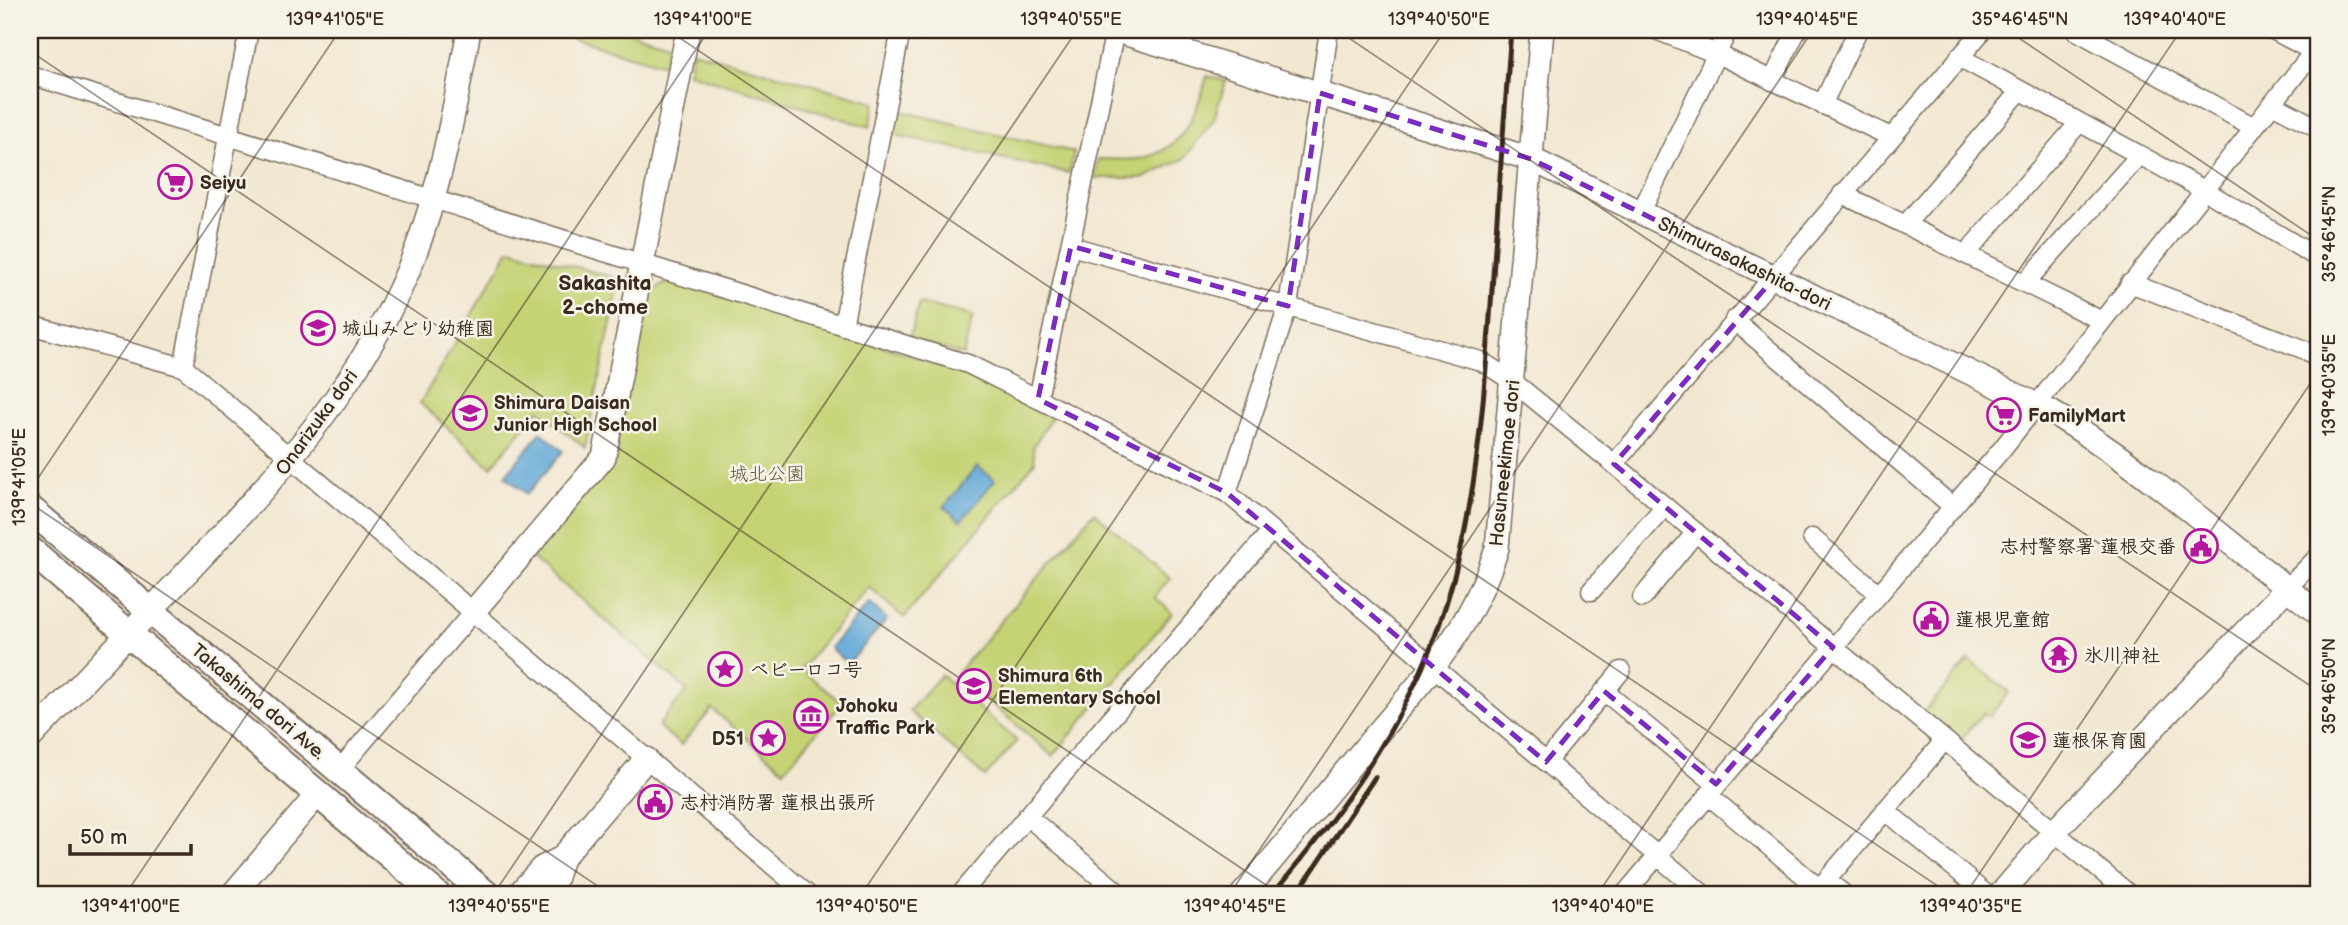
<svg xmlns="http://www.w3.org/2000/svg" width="2348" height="925" viewBox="0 0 2348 925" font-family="'Balsamiq Sans','Klee One',sans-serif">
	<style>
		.green { fill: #c5d375; stroke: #807e4a; stroke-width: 2 }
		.water { fill: #61a8d8; stroke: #4e697b; stroke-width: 2 }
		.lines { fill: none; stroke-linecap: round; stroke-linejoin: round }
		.minor-casing { stroke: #7b6c5d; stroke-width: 21 }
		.tertiary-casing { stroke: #7b6c5d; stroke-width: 26 }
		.secondary-casing { stroke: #7b6c5d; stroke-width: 30 }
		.minor { stroke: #fff; stroke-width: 18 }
		.tertiary { stroke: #fff; stroke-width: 23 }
		.secondary { stroke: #fff; stroke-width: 26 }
		.rail { stroke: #3b2a1e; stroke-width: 5 }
		.marked { fill: none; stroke: #7b2cbf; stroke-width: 5; stroke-dasharray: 14 9; stroke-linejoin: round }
		.ticks { fill: none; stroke: #3b2a1e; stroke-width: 2; stroke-opacity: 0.45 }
		.labels { text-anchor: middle; stroke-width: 5; stroke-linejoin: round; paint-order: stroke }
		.poi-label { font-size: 19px; font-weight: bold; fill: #3b2a1e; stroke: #f7f3e8; text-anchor: start }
		.street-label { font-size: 19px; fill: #3b2a1e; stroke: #f7f3e8 }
		.park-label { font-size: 19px; fill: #5e5434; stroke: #f7f3e8 }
		.neighbourhood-label { font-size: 21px; font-weight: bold; fill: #3b2a1e; stroke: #f7f3e8 }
		.neatline { fill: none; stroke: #3b2a1e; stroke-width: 2.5 }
		.ticks-label { font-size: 18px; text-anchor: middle; fill: #3b2a1e }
	</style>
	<rect width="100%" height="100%" fill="#f7f3e8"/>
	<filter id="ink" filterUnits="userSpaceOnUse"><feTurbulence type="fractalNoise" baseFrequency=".0143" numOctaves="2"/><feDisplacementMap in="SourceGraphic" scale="14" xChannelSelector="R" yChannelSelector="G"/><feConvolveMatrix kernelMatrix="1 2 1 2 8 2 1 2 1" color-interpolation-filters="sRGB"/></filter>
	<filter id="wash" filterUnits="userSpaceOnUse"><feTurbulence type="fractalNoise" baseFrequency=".00686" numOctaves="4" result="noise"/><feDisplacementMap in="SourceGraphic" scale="28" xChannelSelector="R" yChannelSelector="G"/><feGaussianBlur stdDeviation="1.57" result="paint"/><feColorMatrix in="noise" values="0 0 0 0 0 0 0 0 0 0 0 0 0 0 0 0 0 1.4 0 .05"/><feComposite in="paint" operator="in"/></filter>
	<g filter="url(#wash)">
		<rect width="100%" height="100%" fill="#f2e8d2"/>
		<!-- green -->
		<path class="green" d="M545,30h79l45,13 -5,22z
			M693,51l182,51 -5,25 -182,-54z
			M1207,76l19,5 -12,38 -30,40 -40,19h-50l4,-19c14,0 31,2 45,-1 41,-9 54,-46 64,-82z
			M893,109l181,43 -5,21 -182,-40z
			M510,249l110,30 -35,169 -46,-38 -48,57 -71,-64z
			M672,280l302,95 79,40 -20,32 2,15 -131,156 -35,-31 -68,82 41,34 -58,67 -72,-61 -31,36 -23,-19 29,-36 -156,-133 81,-94 34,-169z
			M919,303l54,13 -10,39 -54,-16z
			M1094,512l76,66 -15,19 17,16 -119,143 -97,-82z
			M1969,660l40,32 -20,25 -6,-4 -25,30 -36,-29z
			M941,675l76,66 -32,36 -76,-66z"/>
		<!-- water -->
		<path class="water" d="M541,432l22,19 -36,43 -22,-18z
			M977,466l18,14 -34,41 -17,-14z
			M869,603l18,16 -39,45 -18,-16z"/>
	</g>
	<g filter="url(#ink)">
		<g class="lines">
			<!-- minor casing -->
			<g class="minor-casing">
				<path id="minor" d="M1656,30l61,24 174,83
					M2075,30l179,97
					M2273,30l45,24
					M1959,57l245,133 114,68
					M30,75l938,289 259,129 477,402
					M1772,81l25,-51
					M2272,104l46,24
					M1822,105l36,-75
					M1842,194l258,126
					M1641,212l87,-182
					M1905,225l115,-134
					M1071,246l410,115 31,20 102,83 516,431
					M1966,254l113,-131
					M2025,283l114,-127
					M2130,283l173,66 15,10
					M1734,320l218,186
					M30,325l153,42 625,528
					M843,326l58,-296
					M183,367l66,-337
					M1038,399l77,-369
					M1614,464l369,-434
					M1227,493l61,-187 41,-276
					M1812,538l66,55
					M2287,588l31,-31
					M1591,591l74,-85
					M1642,598l54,-66
					M1604,691l112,93
					M1546,762l75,-91
					M340,769l133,-157
					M1708,795l112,94
					M1885,810l102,85
					M1027,816l94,79
					M1827,881l18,14
					M960,895l312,-365
					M1624,895l378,-446 311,-397 5,-16
					M1814,895l130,-154"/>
			</g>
			<!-- tertiary casing -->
			<g class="tertiary-casing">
				<path id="tertiary" d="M1114,30l417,129 520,253c95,57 180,133 267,201
					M473,612l131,-155 84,-427
					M30,738c58,-62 117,-123 175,-185 80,-85 157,-173 203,-282 32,-77 46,-160 61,-241
					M232,895l86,-101
					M518,895l24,-27 20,-10 84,-99
					M542,895l13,-15 7,-22
					M1242,895c43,-50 85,-101 127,-152 56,-66 101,-110 128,-195l45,-518
					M2000,895l54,-63 233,-244"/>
			</g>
			<!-- secondary casing -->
			<g class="secondary-casing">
				<path id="secondary" d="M30,509l457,386
					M30,550l407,345"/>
			</g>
			<!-- minor -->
			<use href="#minor" class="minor"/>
			<!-- tertiary -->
			<use href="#tertiary" class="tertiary"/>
			<!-- secondary -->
			<use href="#secondary" class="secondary"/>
			<!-- rail -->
			<path class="rail" d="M1272,895c54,-64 103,-130 140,-205 60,-121 69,-254 79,-386 6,-91 13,-183 20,-274
				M1296,895l79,-118"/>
		</g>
	</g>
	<!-- marked area -->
	<path class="marked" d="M1320,93l211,66 243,119 -160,186 219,183 -117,137 -112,-93 -58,71 -319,-269 -189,-94 33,-153 217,60z"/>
	<!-- ticks -->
	<path class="ticks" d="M668,30l1283,865M1337,30l981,661M2007,30l311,210M30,51l1251,844M30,490l310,-460M30,503l581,392M125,895l584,-865M493,895l584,-865M861,895l584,-865M1229,895l584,-865M1597,895l584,-865M1965,895l353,-523"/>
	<!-- icons -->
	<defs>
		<g id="supermarket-ring" transform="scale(1.75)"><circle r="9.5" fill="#f7f3e8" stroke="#b5179e" stroke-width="1.5"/><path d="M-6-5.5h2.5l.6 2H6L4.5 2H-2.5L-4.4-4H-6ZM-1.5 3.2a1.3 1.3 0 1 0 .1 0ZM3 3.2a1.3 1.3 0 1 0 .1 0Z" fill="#b5179e"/></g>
		<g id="school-ring" transform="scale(1.75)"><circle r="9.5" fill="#f7f3e8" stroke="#b5179e" stroke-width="1.5"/><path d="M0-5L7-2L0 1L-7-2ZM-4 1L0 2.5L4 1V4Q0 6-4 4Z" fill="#b5179e"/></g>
		<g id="civic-ring" transform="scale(1.75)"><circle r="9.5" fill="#f7f3e8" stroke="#b5179e" stroke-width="1.5"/><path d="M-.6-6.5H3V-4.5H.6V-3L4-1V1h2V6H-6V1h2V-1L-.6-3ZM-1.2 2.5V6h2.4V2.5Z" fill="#b5179e"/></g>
		<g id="temple-ring" transform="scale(1.75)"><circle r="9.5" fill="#f7f3e8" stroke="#b5179e" stroke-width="1.5"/><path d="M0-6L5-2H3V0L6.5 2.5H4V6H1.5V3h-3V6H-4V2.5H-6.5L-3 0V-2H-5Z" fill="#b5179e"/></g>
		<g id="sight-ring" transform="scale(1.75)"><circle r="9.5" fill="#f7f3e8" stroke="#b5179e" stroke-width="1.5"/><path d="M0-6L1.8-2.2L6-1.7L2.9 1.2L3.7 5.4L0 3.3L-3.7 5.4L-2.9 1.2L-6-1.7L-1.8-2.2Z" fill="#b5179e"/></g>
		<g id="museum-ring" transform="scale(1.75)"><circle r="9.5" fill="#f7f3e8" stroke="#b5179e" stroke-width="1.5"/><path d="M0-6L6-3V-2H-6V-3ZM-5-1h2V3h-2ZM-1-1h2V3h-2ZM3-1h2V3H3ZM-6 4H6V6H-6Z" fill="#b5179e"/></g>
	</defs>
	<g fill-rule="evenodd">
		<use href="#supermarket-ring" x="175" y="182"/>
		<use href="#school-ring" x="318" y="328"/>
		<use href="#school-ring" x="470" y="413"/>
		<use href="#supermarket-ring" x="2004" y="415"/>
		<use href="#civic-ring" x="2201" y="546"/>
		<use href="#civic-ring" x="1931" y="619"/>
		<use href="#temple-ring" x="2059" y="655"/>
		<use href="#sight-ring" x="725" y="669"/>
		<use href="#school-ring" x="974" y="686"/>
		<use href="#museum-ring" x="811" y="716"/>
		<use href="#sight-ring" x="768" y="738"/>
		<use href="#school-ring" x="2028" y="740"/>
		<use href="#civic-ring" x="655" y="802"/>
	</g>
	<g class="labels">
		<!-- poi labels -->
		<g class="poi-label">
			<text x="200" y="189">Seiyu</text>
			<text x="342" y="335">城山みどり幼稚園</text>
			<text x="494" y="409">Shimura Daisan<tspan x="494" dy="22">Junior High School</tspan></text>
			<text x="2028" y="422">FamilyMart</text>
			<text x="2176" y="553" text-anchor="end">志村警察署 蓮根交番</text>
			<text x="1955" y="626">蓮根児童館</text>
			<text x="2084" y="662">氷川神社</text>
			<text x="750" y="676">ベビーロコ号</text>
			<text x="998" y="682">Shimura 6th<tspan x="998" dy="22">Elementary School</tspan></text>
			<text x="836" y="712">Johoku<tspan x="836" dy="22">Traffic Park</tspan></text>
			<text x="744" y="745" text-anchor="end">D51</text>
			<text x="2052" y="747">蓮根保育園</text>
			<text x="680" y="809">志村消防署 蓮根出張所</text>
		</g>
		<!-- street labels -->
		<g class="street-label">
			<text transform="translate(1745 263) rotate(26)" y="7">Shimurasakashita-dori</text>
			<text transform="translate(316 422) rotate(-54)" y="7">Onarizuka dori</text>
			<text transform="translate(1504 463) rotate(-84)" y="7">Hasuneekimae dori</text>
			<text transform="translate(259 701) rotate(40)" y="7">Takashima dori Ave.</text>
		</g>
		<!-- park labels -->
		<g class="park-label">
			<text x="767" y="480">城北公園</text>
		</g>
		<!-- neighbourhood labels -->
		<g class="neighbourhood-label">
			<text x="605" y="290">Sakashita<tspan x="605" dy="24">2-chome</tspan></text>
		</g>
	</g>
	<!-- margin -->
	<rect width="2348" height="925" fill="none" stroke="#f7f3e8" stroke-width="77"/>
	<!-- scale -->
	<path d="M70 844v10h121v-10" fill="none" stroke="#3b2a1e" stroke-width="3.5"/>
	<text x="80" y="844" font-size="21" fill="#3b2a1e" stroke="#f7f3e8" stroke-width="5" paint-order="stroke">50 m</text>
	<rect x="38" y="38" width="2272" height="848" class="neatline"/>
	<g class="ticks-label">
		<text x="335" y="25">139°41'05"E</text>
		<text x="703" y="25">139°41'00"E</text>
		<text x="1071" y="25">139°40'55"E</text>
		<text x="1439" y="25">139°40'50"E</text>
		<text x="1807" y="25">139°40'45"E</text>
		<text x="2020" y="25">35°46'45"N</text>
		<text x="2175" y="25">139°40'40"E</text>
		<text transform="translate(2329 234) rotate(-90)" y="6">35°46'45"N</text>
		<text transform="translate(2329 385) rotate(-90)" y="6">139°40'35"E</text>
		<text transform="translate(19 477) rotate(-90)" y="6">139°41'05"E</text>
		<text transform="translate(2329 686) rotate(-90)" y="6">35°46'50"N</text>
		<text x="131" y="912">139°41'00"E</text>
		<text x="499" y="912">139°40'55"E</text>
		<text x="867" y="912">139°40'50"E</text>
		<text x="1235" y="912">139°40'45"E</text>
		<text x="1603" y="912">139°40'40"E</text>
		<text x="1971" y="912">139°40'35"E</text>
	</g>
</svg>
